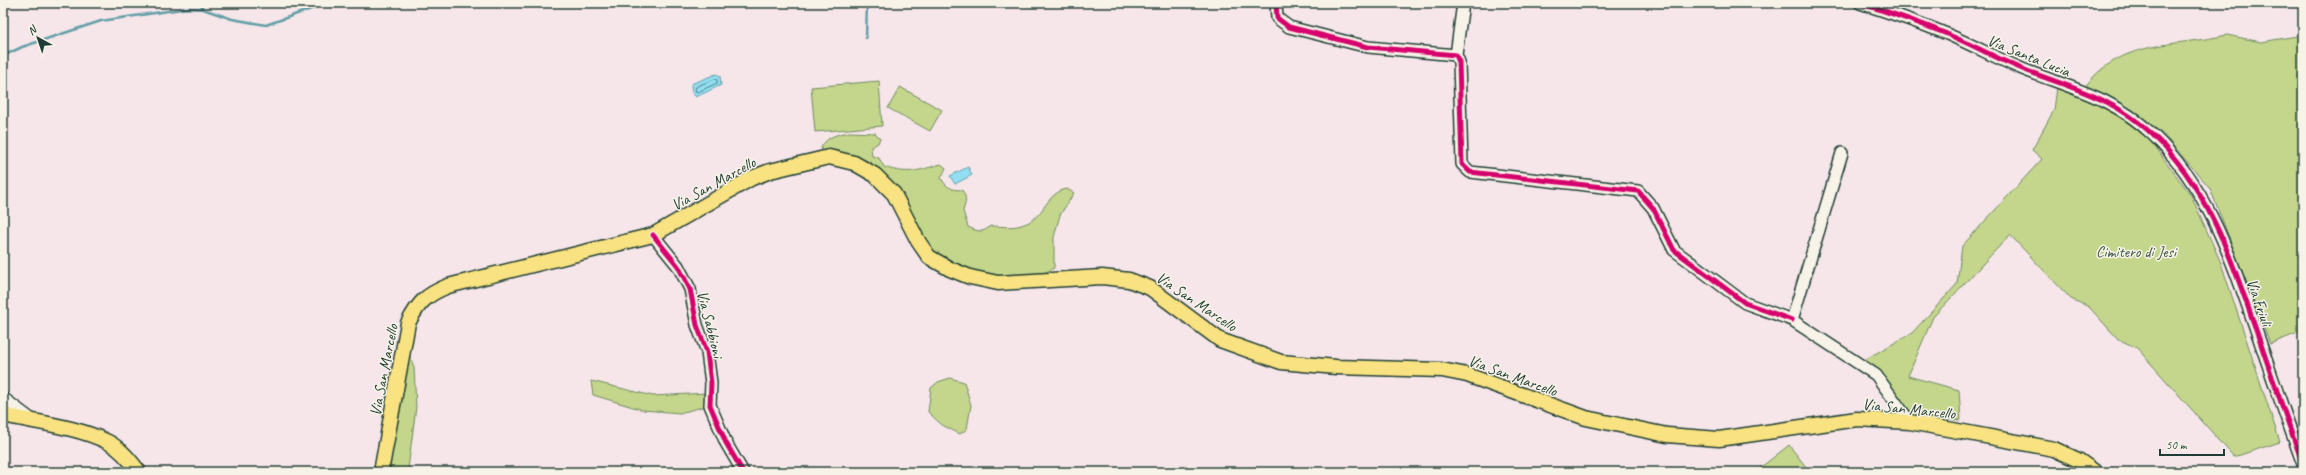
<svg xmlns="http://www.w3.org/2000/svg" width="2306" height="475" viewBox="0 0 2306 475" font-family="Caveat,sans-serif">
	<style>
		.green { fill: #c3d68c; stroke: #718a60 }
		.water { fill: #92dff3; stroke: #649ea7 }
		.lines { fill: none; stroke-linecap: round; stroke-linejoin: round }
		.shore { stroke: #4d7e80; stroke-width: 1 }
		.stream { stroke: #649ea7; stroke-width: 2.5 }
		.minor-casing { stroke: #1f3d34; stroke-width: 14 }
		.major-casing { stroke: #1f3d34; stroke-width: 17 }
		.minor { stroke: #f7f3e8; stroke-width: 11 }
		.major { stroke: #f8e281; stroke-width: 14 }
		.cycleway-casing { stroke: #f7f3e8; stroke-width: 8 }
		.cycleway { stroke: #d6006c; stroke-width: 5 }
		.labels { text-anchor: middle; stroke-width: 3; stroke-linejoin: round; paint-order: stroke }
		.street-label { font-size: 16px; fill: #1f3d34; stroke: #f7f3e8 }
		.park-label { font-size: 16px; fill: #405c46; stroke: #f7f3e8 }
	</style>
	<rect width="100%" height="100%" fill="#f6e6ea"/>
	<filter id="ink" filterUnits="userSpaceOnUse"><feTurbulence type="fractalNoise" baseFrequency=".025" numOctaves="2"/><feDisplacementMap in="SourceGraphic" scale="8" xChannelSelector="R" yChannelSelector="G"/><feConvolveMatrix kernelMatrix="1 2 1 2 8 2 1 2 1" color-interpolation-filters="sRGB"/></filter>
	<g filter="url(#ink)">
		<!-- green -->
		<path class="green" d="M2227,35l34,7 42,-7v296l-33,13 -60,-156 -47,-54 -41,-26 -38,-20c36,-49 90,-41 143,-53z
			M879,81l3,45 -67,6 -4,-45z
			M900,87l42,23 -12,21 -42,-23z
			M2057,87l44,15 41,28 49,65 30,68 59,179 -46,15 -97,-109 -19,-9 -29,-32 -18,-8 -61,-64 -77,82 -25,59 51,14 2,30 -52,-3 -45,-57 48,-27 45,-49 5,-38 80,-87 -10,-9 22,-40z
			M850,132l25,1 5,5 -2,5 -7,4 1,9 7,2 5,9c24,8 33,4 57,-3l5,4 -5,10c5,9 10,12 21,12 5,7 4,12 1,21l5,16c9,4 15,7 22,-1 15,0 23,3 37,-3 17,-7 20,-31 40,-34l7,4 -14,22 -6,22v31l-10,5 -22,4 -34,-2 -26,-4 -37,-24 -27,-52 -75,-42 -2,-6c7,-11 16,-13 29,-15z
			M406,346l8,21 2,40 -8,62v3h-23z
			M950,378l14,4 7,23 -4,24 -7,5 -18,-9 -14,-13 3,-24 7,-6z
			M591,381l62,15 54,-3 -1,13 -26,7 -37,-3 -50,-15z
			M1789,445l21,27h-55z"/>
		<!-- water -->
		<path class="water" d="M716,74l4,2 1,9 -25,12 -4,-4 -1,-9z
			M968,167l4,8 -17,9 -5,-8z"/>
		<g class="lines">
			<!-- shore -->
			<path class="shore" d="M715,79l2,1v3l-19,9 -3,-1 1,-4z"/>
			<!-- stream -->
			<path class="stream" d="M200,3l3,6
				M866,38l1,-35
				M3,56l19,-9 79,-26 87,-13 15,1 29,10 34,6 62,-22"/>
			<!-- minor casing -->
			<g class="minor-casing">
				<path id="minor" d="M1276,3l1,15 12,9 79,20 88,8 3,7 3,102 8,8 168,19 15,17 21,42 71,53 47,17
					M1860,3c28,9 55,18 82,29 27,11 52,25 78,36 49,20 92,28 132,66 55,52 78,121 102,190 16,47 32,94 49,140
					M1456,55l7,-52
					M1842,153l-50,167 84,55 34,47
					M653,235l25,31 12,23 7,36 10,27 4,31 -1,22 16,38 17,29
					M3,398l32,24"/>
			</g>
			<!-- major casing -->
			<g class="major-casing">
				<path id="major" d="M3,415c32,7 76,12 105,27 13,7 22,18 31,30
					M381,472l27,-149c11,-21 18,-28 40,-37l205,-51 99,-57 18,-7 59,-14 25,6 21,12 19,19 24,47 11,16 21,12 20,8 28,6 104,-6 27,3 21,8 70,52 61,22 55,5 106,3 25,5 119,43 81,17 52,4 138,-20 53,3 144,27 24,11 17,12"/>
			</g>
			<!-- minor -->
			<use href="#minor" class="minor"/>
			<!-- major -->
			<use href="#major" class="major"/>
			<!-- cycleway casing -->
			<g class="cycleway-casing">
				<path id="cycleway" d="M1276,3l1,15 12,9 79,20 88,8 3,7 3,102 8,8 168,19 15,17 21,42 71,53 47,17
					M1860,3c28,9 55,18 82,29 27,11 52,25 78,36 49,20 92,28 132,66 55,52 78,121 102,190 16,47 32,94 49,140
					M653,235l25,31 12,23 7,36 10,27 4,31 -1,22 16,38 17,29"/>
			</g>
			<!-- cycleway -->
			<use href="#cycleway" class="cycleway"/>
		</g>
	</g>
	<g class="labels">
		<!-- street labels -->
		<g class="street-label">
			<text transform="translate(2029 55) rotate(22)" y="6">Via Santa Lucia</text>
			<text transform="translate(713 183) rotate(-29)" y="6">Via San Marcello</text>
			<text transform="translate(1197 301) rotate(34)" y="6">Via San Marcello</text>
			<text transform="translate(2260 302) rotate(71)" y="6">Via Friuli</text>
			<text transform="translate(711 324) rotate(76)" y="6">Via Sabbioni</text>
			<text transform="translate(383 370) rotate(-79)" y="6">Via San Marcello</text>
			<text transform="translate(1513 375) rotate(20)" y="6">Via San Marcello</text>
			<text transform="translate(1909 408) rotate(6)" y="6">Via San Marcello</text>
		</g>
		<!-- park labels -->
		<g class="park-label">
			<text x="2136" y="257">Cimitero di Jesi</text>
		</g>
	</g>
	<!-- margin -->
	<rect width="2306" height="475" fill="none" stroke="#f7f3e8" stroke-width="16"/>
	<rect x="8" y="8" width="2290" height="459" fill="none" stroke="#1f3d34" stroke-width="1.5" filter="url(#ink)"/>
	<!-- north arrow -->
	<g transform="translate(38 38) rotate(320)" stroke="#f7f3e8" stroke-width="3" paint-order="stroke">
	<path d="M0-3L7 15L0 10L-7 15Z" fill="#1f3d34"/>
	<text y="-6" font-size="11" font-weight="bold" text-anchor="middle" fill="#1f3d34">N</text>
	</g>
	<!-- scale -->
	<path d="M2160 449v6h64v-6" fill="none" stroke="#1f3d34" stroke-width="2"/>
	<text x="2166" y="449" font-size="12" fill="#1f3d34" stroke="#f7f3e8" stroke-width="3" paint-order="stroke">50 m</text>
</svg>
